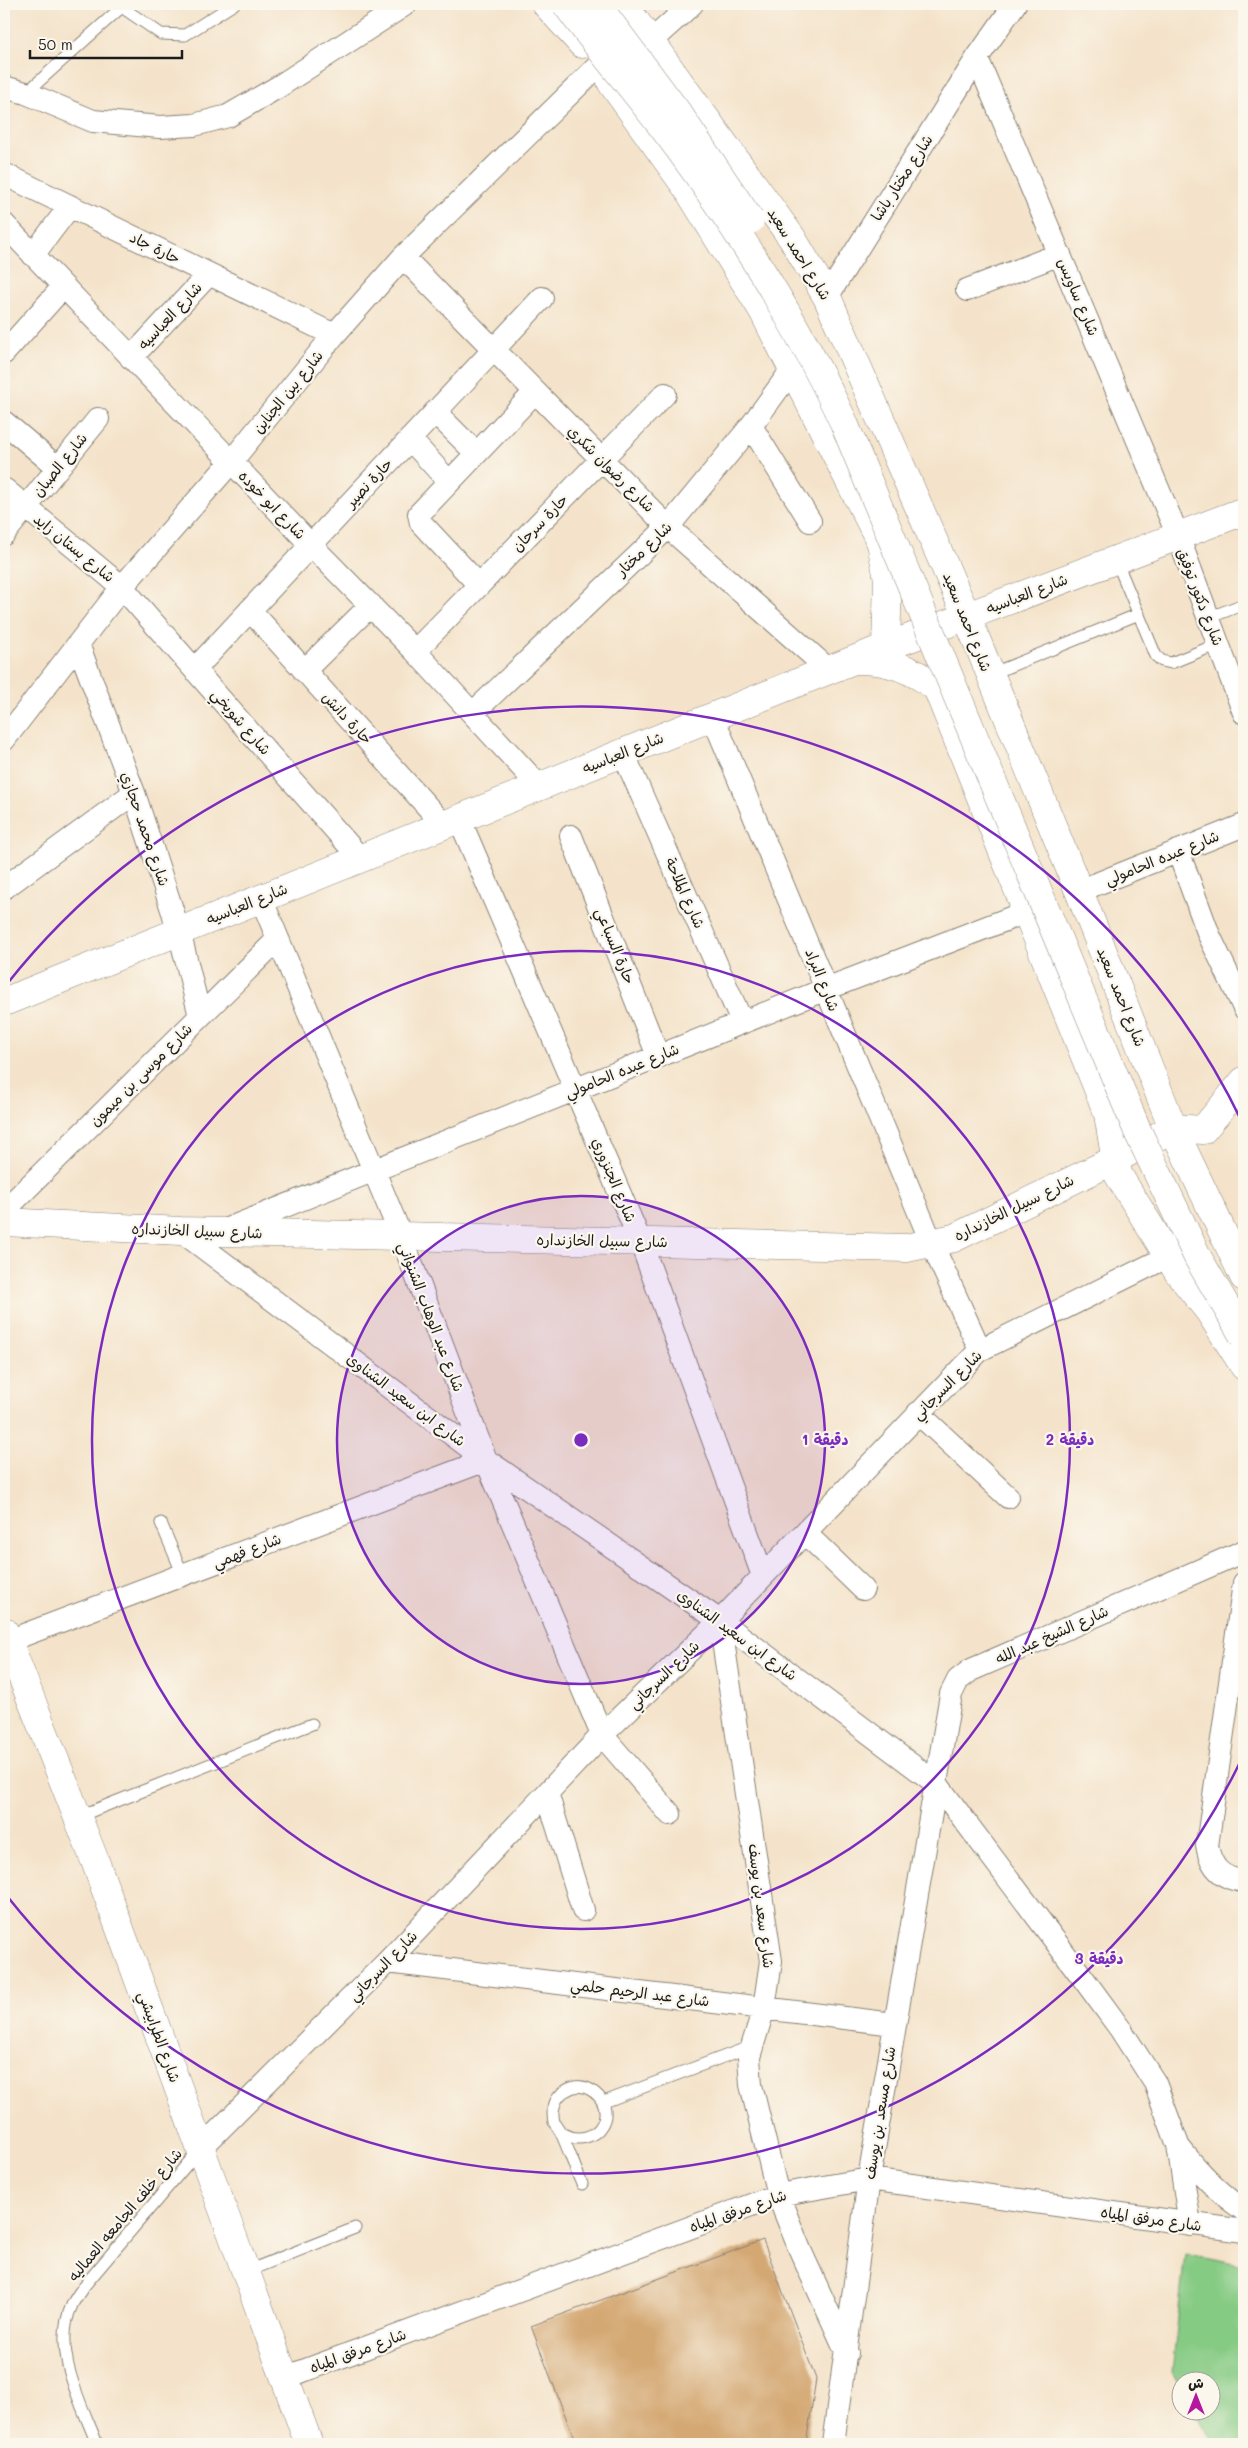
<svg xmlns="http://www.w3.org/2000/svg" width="1248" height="2448" viewBox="0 0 1248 2448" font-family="Mali,'Playpen Sans Arabic',sans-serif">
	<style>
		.pitch { fill: #86cb84; stroke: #517450 }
		.building { fill: #d4a873 }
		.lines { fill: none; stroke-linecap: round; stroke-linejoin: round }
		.service-casing { stroke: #888073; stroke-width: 13 }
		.minor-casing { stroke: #888073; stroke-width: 24 }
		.tertiary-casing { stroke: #888073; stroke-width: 29 }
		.secondary-casing { stroke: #888073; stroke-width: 29 }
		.service { stroke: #fff; stroke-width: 11 }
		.minor { stroke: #fff; stroke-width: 22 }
		.tertiary { stroke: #fff; stroke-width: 28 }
		.secondary { stroke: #fff; stroke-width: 28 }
		.secondary-bridge-casing { stroke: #888073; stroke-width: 29; stroke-linecap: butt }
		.secondary-bridge { stroke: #fff; stroke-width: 28 }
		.ring { fill: none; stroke: #7b2cbf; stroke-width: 2.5 }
		.labels { text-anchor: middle; stroke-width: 4.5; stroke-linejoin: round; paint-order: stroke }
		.street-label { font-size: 15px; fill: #1c1c1c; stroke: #fbf7ec }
		.centre { fill: #7b2cbf; stroke: #fbf7ec; stroke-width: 2.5 }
		.ring-label { font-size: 15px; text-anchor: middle; font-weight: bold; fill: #7b2cbf; stroke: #fbf7ec; stroke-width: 4.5; stroke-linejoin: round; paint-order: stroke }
	</style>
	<rect width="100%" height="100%" fill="#fbf7ec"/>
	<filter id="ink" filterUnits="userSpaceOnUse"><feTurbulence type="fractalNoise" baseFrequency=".02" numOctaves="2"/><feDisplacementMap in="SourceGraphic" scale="10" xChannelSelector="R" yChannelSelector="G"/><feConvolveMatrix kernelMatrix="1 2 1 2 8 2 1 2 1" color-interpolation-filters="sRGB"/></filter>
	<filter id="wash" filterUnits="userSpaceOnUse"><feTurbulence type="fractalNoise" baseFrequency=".0096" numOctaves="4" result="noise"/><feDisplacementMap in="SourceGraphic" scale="20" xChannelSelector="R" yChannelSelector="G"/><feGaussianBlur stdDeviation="1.12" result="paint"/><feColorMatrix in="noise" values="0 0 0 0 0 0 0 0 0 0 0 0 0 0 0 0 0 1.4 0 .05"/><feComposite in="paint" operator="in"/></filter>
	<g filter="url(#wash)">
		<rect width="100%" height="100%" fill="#f4e3ca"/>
		<!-- pitch -->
		<path class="pitch" d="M1185,2253l59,12v179h-30l-19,-33 15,-1v-30h-30v6l-8,-14z"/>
		<g id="blocks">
			<!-- building -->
			<path class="building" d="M763,2240l53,139 -10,65h-230l-45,-118z"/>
		</g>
	</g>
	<g filter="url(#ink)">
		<use href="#blocks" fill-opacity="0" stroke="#888073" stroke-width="1"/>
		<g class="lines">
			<!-- service casing -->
			<g class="service-casing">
				<path id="service" d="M123,8l38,26 24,1 49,-31
					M26,93l99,-89
					M1116,560l40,96 6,5 9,2 47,-19
					M1208,618l36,-14
					M991,674l148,-60
					M161,1523l22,52
					M77,1817l235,-93
					M604,2102l148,-56
					M561,2133c37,20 62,-26 28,-44 -5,-3 -13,-3 -18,-1 -9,4 -15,9 -17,19 -2,5 -1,10 0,15 2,4 6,8 8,13 7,16 13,33 20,49
					M245,2272l110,-44
					M97,2444c-16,-42 -46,-94 -25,-139 3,-7 8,-13 12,-19l116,-137"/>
			</g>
			<!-- minor casing -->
			<g class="minor-casing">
				<path id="minor" d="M651,41l41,-37
					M977,58l201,478 66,177
					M4,87l22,6 67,28 67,6 34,-2 34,-9 50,-29 128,-83
					M4,174l330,161
					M4,224l307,321 104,106 124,135
					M33,255l37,-49
					M403,257l265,270 161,143
					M967,290l93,-36
					M827,297l150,-239 38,-54
					M4,353l59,-66
					M131,358l78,-84
					M435,412l41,41
					M4,422l54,46
					M751,426l59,95
					M410,439l39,43
					M4,489l118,98 238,271
					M4,534l94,-115
					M479,585l-58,-62 -2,-9 116,-122
					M250,610l194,215
					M78,644l56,149 45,138 21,85
					M415,651l250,-257
					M195,669l347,-371
					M304,671l67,-66
					M473,713l195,-186 83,-101 43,-59
					M713,717l219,527 48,106
					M4,740l118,-153 109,-125 103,-127 69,-78 195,-191
					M628,764l114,258
					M459,818l182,425 122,333
					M571,836l87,220
					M1178,851l31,84 35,73
					M4,888l130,-95
					M1079,891l165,-66
					M261,898l140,338 85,224 116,275 68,79
					M4,1211l274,-272
					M225,1230l601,-241 200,-77
					M181,1231l305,229 234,161 217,163 143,190 41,56 34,53 23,62 12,80
					M918,1413l90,84
					M805,1533l58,56
					M1244,1583l-37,263c4,21 14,33 37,35
					M720,1621l51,340 -7,47 -15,49 2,28 27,110 22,55 47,103
					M8,1641l478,-181
					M547,1793l36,117
					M387,1962l507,62
					M1178,2146c20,25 40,47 66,64
					M200,2149l187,-187 215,-227 118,-114 260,-271 189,-94
					M284,2378l494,-183 91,-16 375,52
					M833,2444l36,-265 82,-485 7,-14 13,-10 273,-119"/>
			</g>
			<!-- tertiary casing -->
			<g class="tertiary-casing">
				<path id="tertiary" d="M4,1631l91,230 214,583"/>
			</g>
			<!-- secondary casing -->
			<g class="secondary-casing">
				<path id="secondary" d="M546,4l36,40
					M623,4l169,234 35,59 140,320 112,274 94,237 71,149
					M611,82l76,106 76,123 118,232 7,36 -2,68
					M857,660c31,-1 56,9 80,28l171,426 10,60 4,7 56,91 31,39 35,55
					M4,1002l882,-355 358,-136
					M4,1222l177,9 726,17 47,-10 162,-79 57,-31 30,2 41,-49"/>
			</g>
			<!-- service -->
			<use href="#service" class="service"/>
			<!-- minor -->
			<use href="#minor" class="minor"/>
			<!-- tertiary -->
			<use href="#tertiary" class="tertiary"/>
			<!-- secondary -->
			<use href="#secondary" class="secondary"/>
			<!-- secondary-bridge casing -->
			<g class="secondary-bridge-casing">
				<path id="secondary-bridge" d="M566,4c37,51 79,98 116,149 62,85 118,175 162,270l294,709 60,126 46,79
					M596,4l84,112 70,104"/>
			</g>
			<!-- secondary-bridge -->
			<use href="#secondary-bridge" class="secondary-bridge"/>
		</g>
	</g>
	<!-- distance rings -->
	<circle cx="581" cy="1440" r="244" fill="#7b2cbf" fill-opacity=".12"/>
	<g class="ring">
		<circle cx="581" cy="1440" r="244"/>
		<circle cx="581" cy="1440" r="489"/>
		<path d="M1243 1756A733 733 0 0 1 7 1896M7 984A733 733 0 0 1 1243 1124"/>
	</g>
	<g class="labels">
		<!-- street labels -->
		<g class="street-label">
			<text transform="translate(902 178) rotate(-57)" y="5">شارع مختار باشا</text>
			<text transform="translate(155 248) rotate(26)" y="5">حارة جاد</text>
			<text transform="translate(799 254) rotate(58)" y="5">شارع احمد سعيد</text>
			<text transform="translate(1078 297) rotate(67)" y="5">شارع ساويس</text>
			<text transform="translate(170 316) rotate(-47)" y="5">شارع العباسيه</text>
			<text transform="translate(288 392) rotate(-51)" y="5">شارع بين الجناين</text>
			<text transform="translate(60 465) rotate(-51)" y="5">شارع الصبان</text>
			<text transform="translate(611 469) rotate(45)" y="5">شارع رضوان شكري</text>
			<text transform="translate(369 483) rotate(-47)" y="5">حارة نصير</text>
			<text transform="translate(272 505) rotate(46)" y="5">شارع ابو خوده</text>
			<text transform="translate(540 523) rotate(-46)" y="5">حارة سرحان</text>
			<text transform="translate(74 548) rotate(39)" y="5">شارع بستان زايد</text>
			<text transform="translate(644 549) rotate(-44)" y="5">شارع مختار</text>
			<text transform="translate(1027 594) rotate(-21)" y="5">شارع العباسيه</text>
			<text transform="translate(1200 597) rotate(69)" y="5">شارع دكتور توفيق</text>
			<text transform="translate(967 622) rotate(68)" y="5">شارع احمد سعيد</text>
			<text transform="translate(347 718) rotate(47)" y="5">حارة دانش</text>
			<text transform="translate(241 722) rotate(49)" y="5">شارع شويخي</text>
			<text transform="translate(623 753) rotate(-22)" y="5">شارع العباسيه</text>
			<text transform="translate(145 829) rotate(71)" y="5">شارع محمد حجازي</text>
			<text transform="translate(1162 858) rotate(-22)" y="5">شارع عبده الحامولي</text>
			<text transform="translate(685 893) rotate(66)" y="5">شارع الملاحة</text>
			<text transform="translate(247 904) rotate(-22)" y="5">شارع العباسيه</text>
			<text transform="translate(615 946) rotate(68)" y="5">حارة السباعي</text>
			<text transform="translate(822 980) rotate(68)" y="5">شارع البراد</text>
			<text transform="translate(1121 997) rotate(68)" y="5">شارع احمد سعيد</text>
			<text transform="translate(622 1071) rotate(-22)" y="5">شارع عبده الحامولي</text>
			<text transform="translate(141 1075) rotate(-45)" y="5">شارع موسى بن ميمون</text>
			<text transform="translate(614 1180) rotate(67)" y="5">شارع الجنزوري</text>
			<text transform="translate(1014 1208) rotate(-26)" y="5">شارع سبيل الخازنداره</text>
			<text transform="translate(197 1231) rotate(2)" y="5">شارع سبيل الخازنداره</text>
			<text transform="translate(602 1241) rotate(1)" y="5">شارع سبيل الخازنداره</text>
			<text transform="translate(431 1317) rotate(69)" y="5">شارع عبد الوهاب الشنواني</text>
			<text transform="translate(947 1385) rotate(-45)" y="5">شارع السرجاني</text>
			<text transform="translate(406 1400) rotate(37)" y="5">شارع ابن سعيد الشناوى</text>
			<text transform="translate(247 1551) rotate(-21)" y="5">شارع فهمي</text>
			<text transform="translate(737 1635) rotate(36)" y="5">شارع ابن سعيد الشناوى</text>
			<text transform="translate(1052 1635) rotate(-24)" y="5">شارع الشيخ عبد الله</text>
			<text transform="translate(664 1675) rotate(-44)" y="5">شارع السرجاني</text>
			<text transform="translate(761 1906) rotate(83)" y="5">شارع سعد بن يوسف</text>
			<text transform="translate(383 1966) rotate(-46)" y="5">شارع السرجاني</text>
			<text transform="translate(640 1993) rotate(7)" y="5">شارع عبد الرحيم حلمي</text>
			<text transform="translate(159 2037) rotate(70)" y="5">شارع الطرابيشي</text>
			<text transform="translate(880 2113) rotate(-81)" y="5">شارع مسعد بن يوسف</text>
			<text transform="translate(738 2211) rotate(-19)" y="5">شارع مرفق المياه</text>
			<text transform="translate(125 2215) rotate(-50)" y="5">شارع خلف الجامعه العماليه</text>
			<text transform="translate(1151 2219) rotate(8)" y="5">شارع مرفق المياه</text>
			<text transform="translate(358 2351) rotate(-20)" y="5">شارع مرفق المياه</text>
		</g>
	</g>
	<circle cx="581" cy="1440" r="8" class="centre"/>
	<g class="ring-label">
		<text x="825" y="1445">1 دقيقة</text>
		<text x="1070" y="1445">2 دقيقة</text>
		<text x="1099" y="1964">3 دقيقة</text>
	</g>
	<!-- margin -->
	<rect width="1248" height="2448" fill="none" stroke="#fbf7ec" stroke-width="20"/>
	<!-- north arrow -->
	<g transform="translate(1196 2396)"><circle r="24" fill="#fbf7ec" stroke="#a29f99"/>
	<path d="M0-4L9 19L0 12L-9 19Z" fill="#b5179e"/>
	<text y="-8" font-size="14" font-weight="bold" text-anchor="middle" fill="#1c1c1c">ش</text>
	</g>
	<!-- scale -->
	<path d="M30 50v8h152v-8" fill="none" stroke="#1c1c1c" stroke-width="2.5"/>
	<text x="38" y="50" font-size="15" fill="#1c1c1c" stroke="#fbf7ec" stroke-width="4" paint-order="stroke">50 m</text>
</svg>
